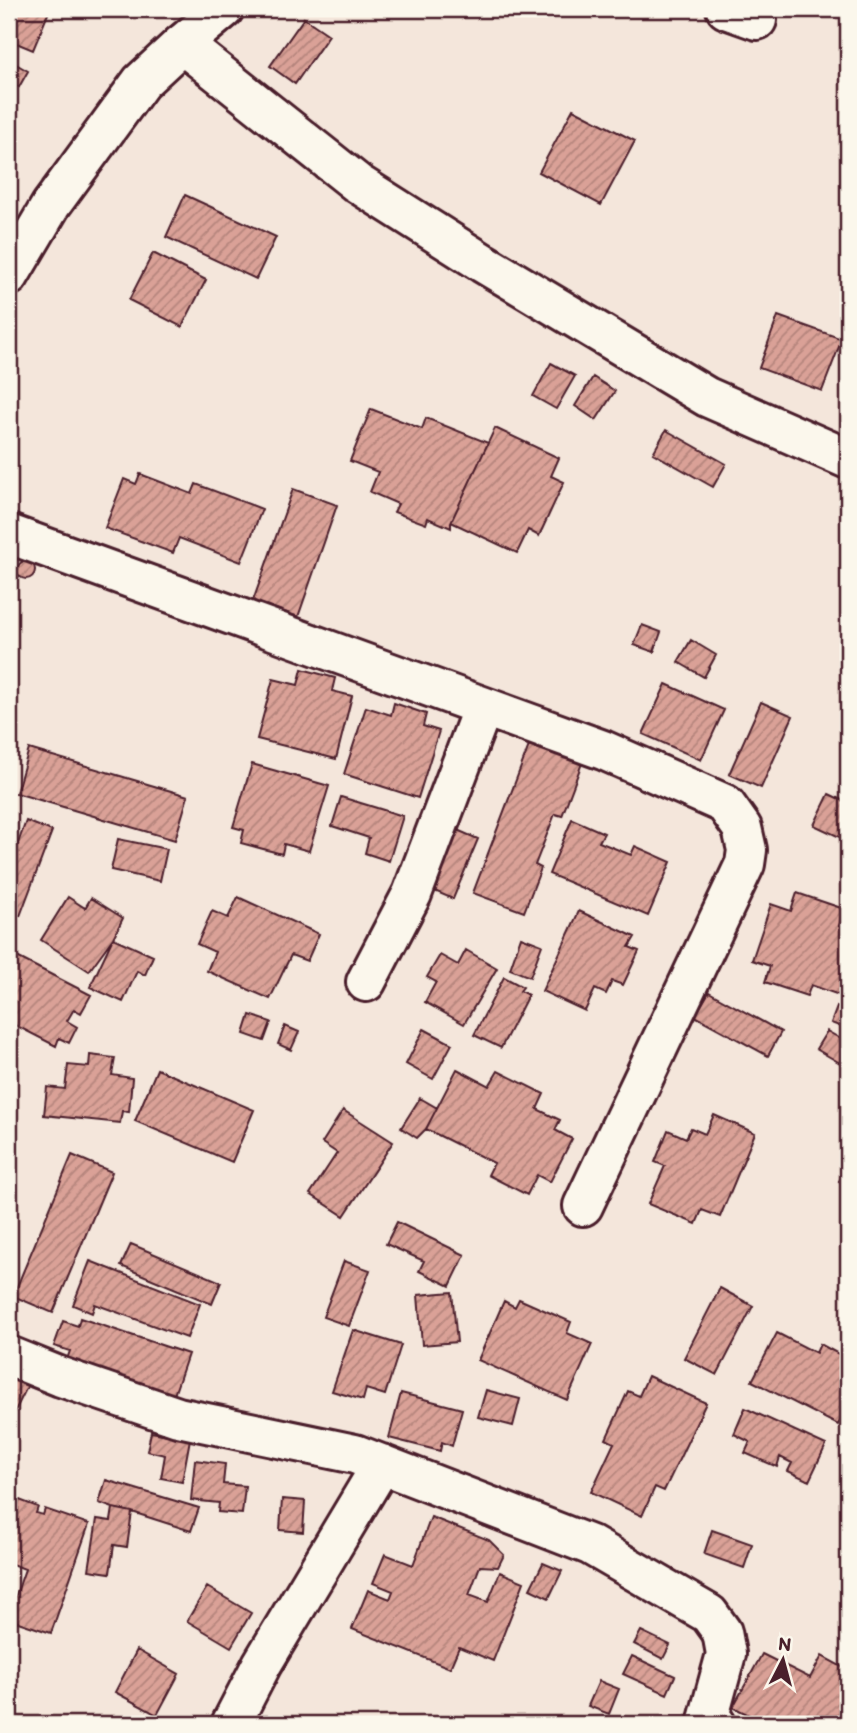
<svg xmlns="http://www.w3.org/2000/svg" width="857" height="1733" viewBox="0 0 857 1733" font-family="Itim,sans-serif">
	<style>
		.building { fill: url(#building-hatch); stroke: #4a1f2b; stroke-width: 2 }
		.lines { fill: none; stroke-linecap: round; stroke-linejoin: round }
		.minor-casing { stroke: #4a1f2b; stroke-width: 44 }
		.tertiary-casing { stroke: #4a1f2b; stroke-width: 44 }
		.minor { stroke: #fbf7ec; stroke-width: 38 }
		.tertiary { stroke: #fbf7ec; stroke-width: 38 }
	</style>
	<defs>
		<pattern id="building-hatch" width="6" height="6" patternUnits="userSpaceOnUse" patternTransform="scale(1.75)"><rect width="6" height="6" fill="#daa197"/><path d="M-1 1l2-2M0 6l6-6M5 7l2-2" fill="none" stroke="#b3837b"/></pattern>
	</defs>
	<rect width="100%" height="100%" fill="#f4e6db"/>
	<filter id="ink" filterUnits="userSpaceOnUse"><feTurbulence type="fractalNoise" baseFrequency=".0143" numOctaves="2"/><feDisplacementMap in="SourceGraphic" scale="14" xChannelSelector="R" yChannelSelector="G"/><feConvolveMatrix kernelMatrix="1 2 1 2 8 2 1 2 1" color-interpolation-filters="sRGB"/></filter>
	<g filter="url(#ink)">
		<!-- building -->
		<path class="building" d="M9,9h41l-17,41 -24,-10z
			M304,18l25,17 -34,49 -25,-18z
			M9,60l19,11 -9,16 -10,-6z
			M573,109l62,32 -34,64 -62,-33z
			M185,195l91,42 -20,42 -90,-42z
			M153,253l53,27 -24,47 -53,-27z
			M778,316l64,23 -20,52 -63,-23z
			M551,363l24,13 -19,33 -23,-13z
			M593,377l22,14 -19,29 -21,-14z
			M371,409l51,20 4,-11 62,25 -37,79v6l-23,-10 -2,6 -32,-12 4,-8 -28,-12 8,-20 -28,-11z
			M495,428l64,30 -8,18 13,6 -25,54 -11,-6 -11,23 -66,-31z
			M666,430l60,34 -13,23 -60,-34z
			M140,474l52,20 4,-10 66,25 -21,53 -62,-24 -6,15 -68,-25 19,-49 12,5z
			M293,489l44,16 -39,112 -45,-16z
			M17 570a9 9 0 1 1 18 0a9 9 0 1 1-18 0Z
			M642,625l19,7 -7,20 -20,-7z
			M691,640l25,15 -12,22 -26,-15z
			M302,669l33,9 -3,13 20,5 -16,63 -79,-20 16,-60 25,6z
			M666,684l58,26 -23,50 -58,-26z
			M761,702l32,14 -32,72 -32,-14z
			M394,703l32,11 -3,12 16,5 -21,67 -74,-24 22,-67 25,8z
			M530,743l52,20 -20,53 -7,-2 -20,51 6,3 -17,44 -51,-19z
			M29,749l159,47 -13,44 -159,-47z
			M252,764l77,22 -20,65 -25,-7 -2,10 -41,-11 3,-13 -11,-3z
			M829,794l19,9v38l-34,-16z
			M341,797l62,19 -14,45 -24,-8 4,-15 -37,-12z
			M572,819l32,14 -5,9 32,13 4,-9 36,16 -23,54 -99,-42z
			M26,821l26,10 -32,85 -11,-4v-44z
			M448,826l30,13 -25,60 -30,-13z
			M118,839l49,10 -7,32 -49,-11z
			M797,893l47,16 -5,17 9,3v40l-9,26 -28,-10 -4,11 -42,-14 5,-16 -18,-6 19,-56 20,7z
			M68,897l17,11 6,-10 32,20 -10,20 -24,33 -48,-31z
			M238,897l81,37 -12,27 -16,-6 -21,44 -63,-28 8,-19 -18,-8 15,-33 16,7z
			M579,911l56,26 -6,10 10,4 -16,34 -11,-4 -6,13 -11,-5 -10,22 -43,-20z
			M521,937l21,8 -12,32 -20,-8z
			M113,938l40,18 -8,19 -8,-4 -14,31 -33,-15z
			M466,950l31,18 -33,56 -39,-22 11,-20 -9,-5 13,-22 18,10z
			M17,957l74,38 -10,18 -7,-4 -7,12 10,6 -8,16 -10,-5 -3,8 -47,-24v-49z
			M504,977l19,10 -3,4 8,4 -27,53 -27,-13z
			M709,992l72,40 -13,24 -73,-40z
			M837,1007l11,4v7l-4,10 -13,-5z
			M250,1015l21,7 -7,19 -20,-7z
			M285,1026l14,6 -8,18 -13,-6z
			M424,1029l28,15 -19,35 -27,-15z
			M827,1031l21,12v7l-8,13 -24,-14z
			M90,1055l25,3 -3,17 20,3 -3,34 -7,-1 -2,12 -76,-8 3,-28 18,2 3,-24 21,2z
			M157,1069l97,41 -22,52 -97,-41z
			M457,1069l32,17 9,-15 46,23 -7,15 23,11 -5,10 17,9 -22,43 -13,-7 -10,20 -39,-20 6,-12 -68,-34z
			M420,1098l17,10 -11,21 -9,9 -16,-10z
			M343,1110l50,32 -49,74 -34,-22 27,-41 -15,-10z
			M714,1115l41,18 -35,84 -18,-7 -6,14 -48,-20 17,-38 -10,-4 13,-32 18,8 5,-10 14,6z
			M72,1155l40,17 -59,141 -40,-17z
			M848,1168v19l-9,-6z
			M397,1222l68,33 -15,31 -31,-15 5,-10 -38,-17z
			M131,1244l90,38 -9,22 -91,-38z
			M90,1261l110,43 -13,34 -92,-34 -3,9 -19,-8z
			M344,1261l26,9 -21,56 -26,-9z
			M720,1288l33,18 -36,69 -33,-17z
			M452,1292l5,50 -35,3 -4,-50z
			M519,1299l52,23 -4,11 25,11 -25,56 -89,-40 26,-59 11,6z
			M80,1318l108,36 -16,47 -107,-36 5,-14 -16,-5 9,-25 15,5z
			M353,1330l48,15 -16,50 -19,-6 -3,11 -31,-9z
			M777,1333l39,20 4,-9 28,15v13l-3,7 3,1v27l-10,18 -86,-44z
			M9,1371l21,10 -16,32 -5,-3z
			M648,1376l58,27 -42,88 -9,-4 -13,29 -51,-24 23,-49 -8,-4 22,-48 11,5z
			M486,1390l34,9 -7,27 -35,-9z
			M401,1393l61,16 -10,37 -10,-4 -2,9 -51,-13z
			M745,1408l81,37 -17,36 -21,-10 4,-8 -12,-6 -3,10 -32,-14 5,-11 -16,-8z
			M151,1432l39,7 -8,43 -21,-4 4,-23 -18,-4z
			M195,1460l30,4 -2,20 22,2 -3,28 -24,-2 1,-9 -28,-3z
			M106,1480l93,28 -8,23 -59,-19 -19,-4 -14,-5z
			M9,1496l29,11 -2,6 7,2 2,-6 44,15 -38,109 -42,-14v-4l16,-46 -16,-6z
			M282,1499l23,2 -2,31 -23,-2z
			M113,1508l19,4 -5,35 -13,-2 -4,28 -21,-3 8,-51 14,2z
			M431,1517l58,23 15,15 -6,12 -18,-1 -11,29 19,7 12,-30 24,10 -31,79 -34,-14 -9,21 -98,-39 16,-39 22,9 3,-8 -20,-8 12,-29 28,11z
			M712,1530l40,14 -8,24 -40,-14z
			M543,1563l19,8 -13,27 -19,-9z
			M207,1587l44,26 -20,34 -44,-26z
			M641,1631l29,14 -7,14 -29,-15z
			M137,1650l42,24 -22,41 -42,-23z
			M762,1654l48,24 12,-22 26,14v49l-2,5h-79l-34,-17z
			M632,1656l43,20 -8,18 -44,-20z
			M599,1681l20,8 -10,25 -21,-8z"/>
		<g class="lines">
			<!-- minor casing -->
			<g class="minor-casing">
				<path id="minor" d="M726,9l31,11
					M182,44l175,139 126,80 224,134 141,62
					M9,534l594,216 122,54 17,24 5,22 -2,14 -162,342
					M366,982l46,-88 71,-187
					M9,1356l52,21 117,40 177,37 235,91 119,69 13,18 4,22 -18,66 8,4
					M231,1724l31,-60 120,-200"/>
			</g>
			<!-- tertiary casing -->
			<g class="tertiary-casing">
				<path id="tertiary" d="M9,276l42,-71 90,-123 41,-38 42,-35"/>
			</g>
			<!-- minor -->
			<use href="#minor" class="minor"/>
			<!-- tertiary -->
			<use href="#tertiary" class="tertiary"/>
		</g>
	</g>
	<!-- margin -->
	<rect width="857" height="1733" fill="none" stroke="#fbf7ec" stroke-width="35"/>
	<rect x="18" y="18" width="822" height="1698" fill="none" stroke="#4a1f2b" stroke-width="2.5" filter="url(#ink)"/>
	<!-- north arrow -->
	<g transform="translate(783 1660) rotate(6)" stroke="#fbf7ec" stroke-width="5" paint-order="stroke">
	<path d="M0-5L12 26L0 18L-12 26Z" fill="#4a1f2b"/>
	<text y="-10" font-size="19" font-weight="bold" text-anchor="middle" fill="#4a1f2b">N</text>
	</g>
</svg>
